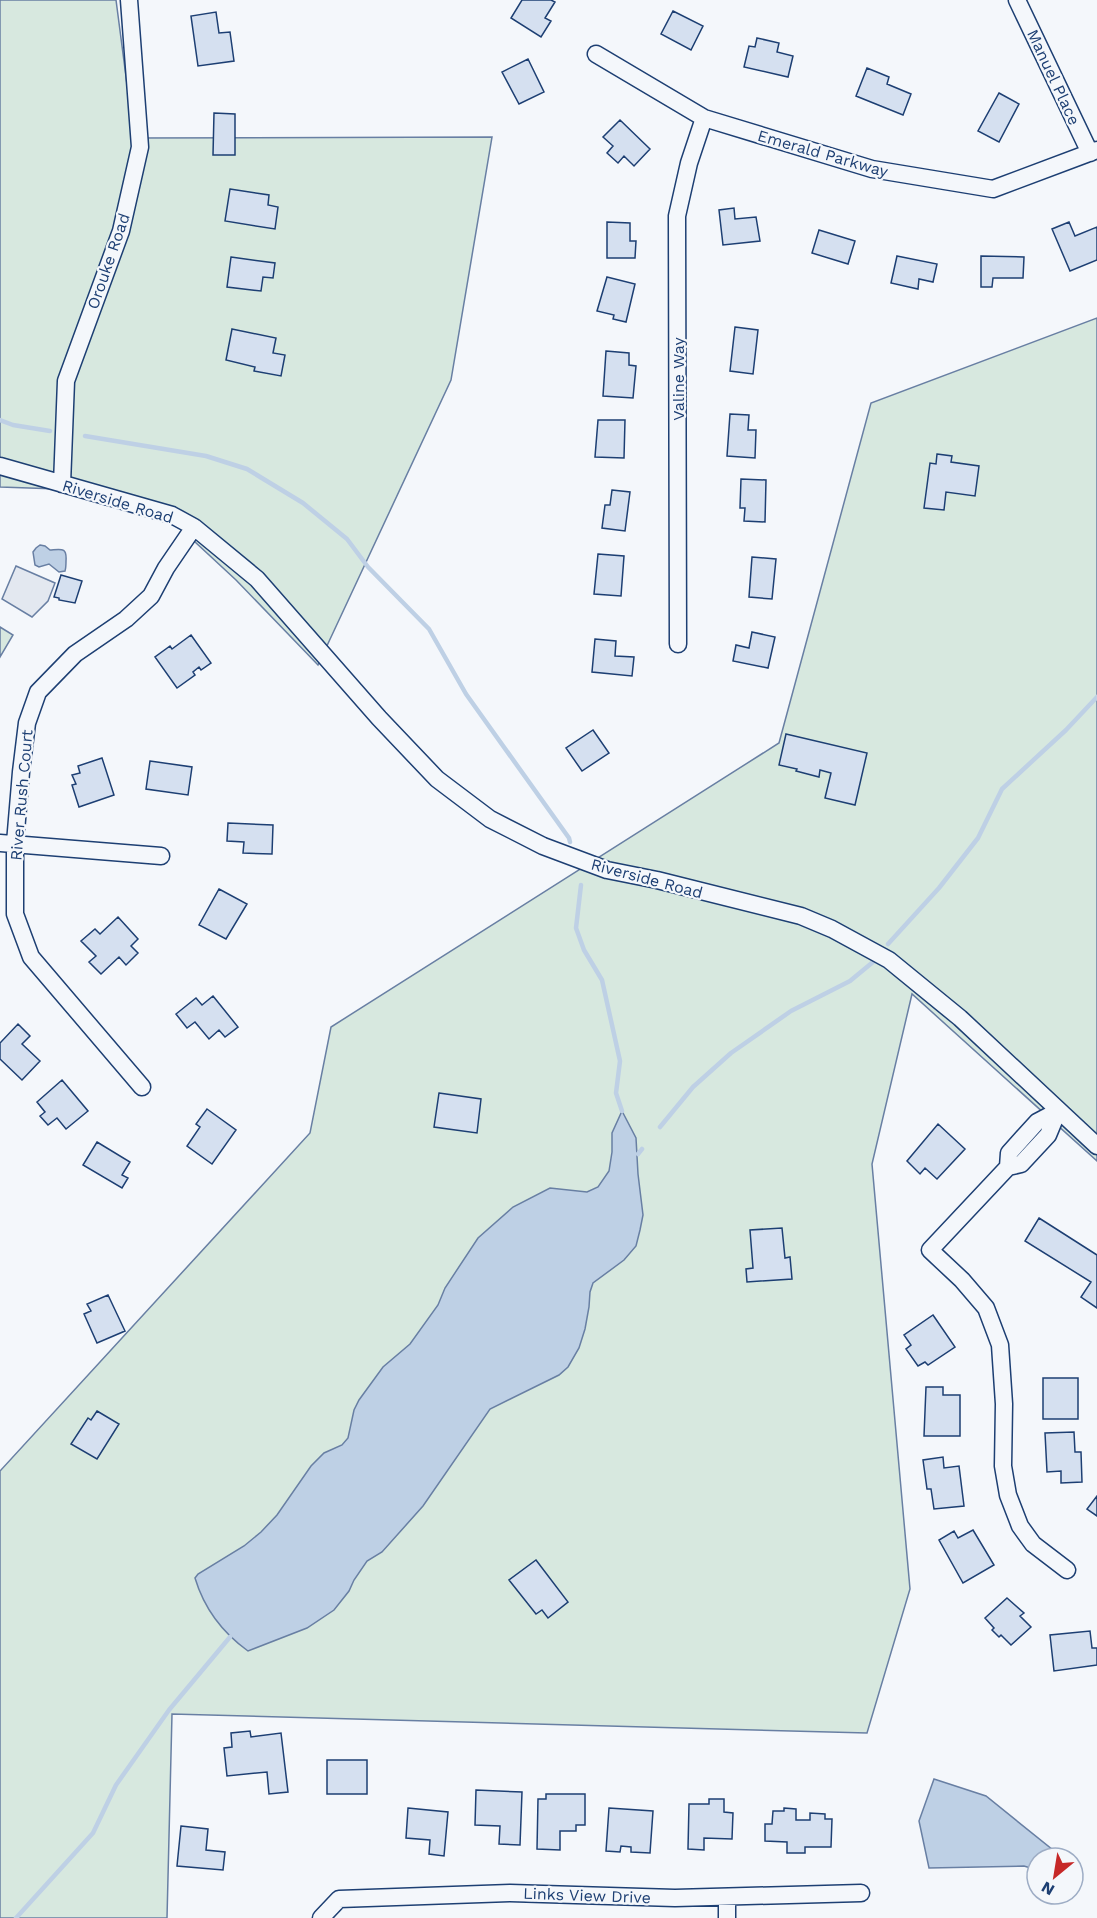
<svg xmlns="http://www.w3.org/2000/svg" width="1097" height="1918" viewBox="0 0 1097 1918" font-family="'Work Sans',sans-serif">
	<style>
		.green { fill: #d7e8df; stroke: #687fa3; stroke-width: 1.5 }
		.parking { fill: #e3e8f0; stroke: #687fa3; stroke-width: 1.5 }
		.water { fill: #bed0e5; stroke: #687fa3; stroke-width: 1.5 }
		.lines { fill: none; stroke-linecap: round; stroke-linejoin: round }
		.stream { stroke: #bed0e5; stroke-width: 4.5 }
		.building { fill: #d5e0f0; stroke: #1d3f73; stroke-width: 1.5 }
		.minor-casing { stroke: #1d3f73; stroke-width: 19 }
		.minor { stroke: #f4f7fb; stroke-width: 16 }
		.labels { text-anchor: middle; stroke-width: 4.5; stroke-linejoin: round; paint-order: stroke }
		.street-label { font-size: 16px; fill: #1d3f73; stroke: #f4f7fb }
	</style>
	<rect width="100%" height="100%" fill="#f4f7fb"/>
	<!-- green -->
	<path class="green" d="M0,0h116l18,138 358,-1 -41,243 -133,285 -82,-85 -68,-63 -110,-28 -58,-2z
		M1097,318v843l-185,-167 -40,170 38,425 -43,144 -695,-19 -5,204h-167v-447l310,-338 21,-106 448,-284 92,-340z
		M0,627l13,8 -13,22z"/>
	<!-- parking -->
	<path class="parking" d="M16,566l39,17 -7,18 -16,16 -30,-18z"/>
	<!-- water -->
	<path class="water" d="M40,545l5,1 5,4c12,-1 17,-3 16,11 0,3 0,7 -1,10l-6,1 -10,-8 -10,3 -4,-2 -2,-13 3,-4z
		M622,1111l14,27 2,36 5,41 -3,15 -4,16 -12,14 -31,23 -3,9 -1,15 -4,22 -6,19 -11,19 -9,8 -69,34 -67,97 -41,46 -15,9 -13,19 -5,11 -15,19 -27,18 -59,23c-25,-18 -44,-43 -53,-73l3,-4 46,-28 17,-14 16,-17 34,-49 13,-13 18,-8 6,-7 6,-28 5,-10 24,-33 27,-23 28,-39 7,-17 33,-50 35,-31 37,-19 37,4 11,-5 11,-16 3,-19v-19z
		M934,1779l52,17 67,54 4,8h-20v12l-13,-4 -95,2 -10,-47z"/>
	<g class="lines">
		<!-- stream -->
		<path class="stream" d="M0,420l13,5 37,6
			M85,436l121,20 41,13 56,34 44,36 21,28 61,62 37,65 103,144 1,4
			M581,885l-5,43 8,22 18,30 18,81 -4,32 6,18
			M888,944l51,-56 39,-50 24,-49 64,-59 31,-33
			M660,1127l33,-40 38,-34 60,-42 59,-30 23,-19
			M638,1154l4,-5
			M16,1918l77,-85 23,-48 53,-75 61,-73"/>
	</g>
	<!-- building -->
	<path class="building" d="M522,0h29l4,2 -10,16 6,3 -10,16 -30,-19z
		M673,11l30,15 -12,24 -30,-16z
		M216,12l3,21 11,-1 4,29 -36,5 -7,-50z
		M757,38l22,5 -2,9 16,4 -5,21 -44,-10 5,-21 6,1z
		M528,59l16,33 -25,12 -17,-32z
		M867,68l22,9 -2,7 24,10 -8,21 -47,-19z
		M999,93l20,11 -20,38 -21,-11z
		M214,113l21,1v41h-22z
		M620,120l30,29 -16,17 -10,-10 -6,7 -11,-10 6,-7 -10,-9z
		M230,189l39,6 -1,10 10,2 -3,22 -50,-8z
		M734,208l1,11 21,-2 4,24 -37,4 -4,-35z
		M607,222l23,1v18h6l-1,17h-28z
		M1069,222l6,14 22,-9v33l-27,11 -18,-42z
		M819,230l36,11 -7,23 -36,-11z
		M897,256l40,8 -4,18 -14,-3 -1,10 -27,-6z
		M981,256l43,1 -1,21h-30l-1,9h-11z
		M231,257l44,6 -2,15 -10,-1 -2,14 -34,-4z
		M607,277l28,7 -9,38 -13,-3 1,-4 -17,-4z
		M735,327l23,3 -5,44 -23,-3z
		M232,329l44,9 -3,15 12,2 -4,21 -27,-5 1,-4 -29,-7z
		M606,351l23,2v12l7,1 -3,32 -30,-2z
		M730,414l19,1 -1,15h8l-1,28 -28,-2z
		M598,420h27l-1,38 -29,-1z
		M937,454l15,2 -1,6 28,4 -4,30 -29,-4 -2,18 -20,-2 6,-45 6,1z
		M741,479l25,1 -1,42 -21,-1 1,-13h-5z
		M612,490l18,2 -5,39 -23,-3 3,-23h5z
		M598,554l26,2 -3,40 -27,-2z
		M752,557l24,2 -4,40 -23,-2z
		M61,575l21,6 -7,22 -16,-3v-2l-5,-1z
		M752,632l23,5 -7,31 -35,-7 3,-16 13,3z
		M191,635l20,28 -10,7 -2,-3 -6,5 2,3 -18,13 -22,-31 15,-11 2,3z
		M595,639l21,2 -1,15 19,1 -2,19 -40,-4z
		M593,730l16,23 -27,18 -16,-23z
		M786,734l81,19 -12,52 -30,-7 6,-25 -11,-3 -1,7 -23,-6 1,-2 -18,-4z
		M102,758l12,37 -35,12 -7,-22 4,-1 -4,-9 8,-2 -2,-7z
		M150,761l42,6 -4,28 -42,-6z
		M228,823l45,2 -1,29 -29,-1 1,-11 -17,-1z
		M219,889l28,15 -21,35 -27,-14z
		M118,917l20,22 -7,7 7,7 -12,12 -7,-8 -18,17 -12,-12 7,-6 -15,-15 14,-12 5,5z
		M213,996l25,31 -13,10 -6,-7 -10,9 -14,-17 -8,6 -11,-14 20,-16 6,7z
		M18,1024l12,12 -8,8 18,17 -18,19 -22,-21v-16z
		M62,1080l26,31 -22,18 -9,-11 -9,7 -8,-9 5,-4 -8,-10z
		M439,1093l42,6 -4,34 -43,-6z
		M207,1109l29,21 -24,34 -25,-18 13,-19 -4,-3z
		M938,1124l27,25 -28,30 -12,-11 -5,6 -13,-13z
		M97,1142l33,20 -8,13 6,3 -6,10 -39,-23z
		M1039,1218l58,37v53l-16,-11 10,-15 -66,-41z
		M782,1228l3,30 5,-1 2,22 -45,3 -1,-13 7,-1 -3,-38z
		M108,1295l17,36 -28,12 -13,-29 7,-3 -4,-7z
		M933,1315l22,32 -27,18 -3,-3 -7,4 -12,-17 5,-4 -7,-10z
		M1043,1378h35v41h-35z
		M926,1387h17v8h17v41h-36z
		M97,1411l22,13 -22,35 -26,-15 17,-26 3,2z
		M1074,1432l1,20h6l1,30 -21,1v-12l-14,1 -2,-39z
		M943,1457l1,11 15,-2 5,40 -30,3 -3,-20h-4l-4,-29z
		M1097,1496v20l-10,-7z
		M973,1530l21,35 -31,18 -24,-43 15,-9 4,7z
		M536,1560l32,42 -20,16 -6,-8 -6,4 -27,-34z
		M1007,1598l17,15 -4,3 11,11 -20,18 -10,-10 -2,2 -7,-7 2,-2 -9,-10z
		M1090,1631l2,17h5v17l-43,6 -4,-36z
		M250,1731l1,6 30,-4 7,59 -19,2 -2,-22 -40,4 -3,-28 8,-1 -1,-14z
		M327,1760h40v34h-40z
		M476,1790l46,2 -2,53 -21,-1 1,-18 -25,-1z
		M546,1794h39v31h-9v6h-16v19l-23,-1 1,-50h8z
		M709,1799h15v13l9,1 -1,26 -28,-1v12l-16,-1 1,-45h20z
		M408,1808l40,4 -4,44 -15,-2 1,-14 -24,-2z
		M609,1808l44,3 -3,42 -19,-1v-5l-10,-1 -1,6 -14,-1z
		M784,1808l12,1v11h14v-7l15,1v5h7l-1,28h-26v6h-18v-11l-22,-1v-17h7l1,-13h11z
		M181,1826l27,3 -2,21 19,2 -2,18 -46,-4z"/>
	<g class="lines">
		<!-- minor casing -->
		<g class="minor-casing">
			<path id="minor" d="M1017,0l73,153
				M596,54l108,64 168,51 121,20 104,-39
				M0,466l172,49 22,12 63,52 122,139 58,61 53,40 53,27 64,24 50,10 144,36 31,13 57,31 71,58 137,128
				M62,484l4,-103 55,-150 19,-84 -11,-147
				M678,644l-1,-428 12,-53 15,-45
				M0,843l161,13
				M142,1087l-111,-130 -16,-43v-71l6,-71 6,-49 11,-31 37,-38 51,-35 25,-23 15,-28 28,-41
				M1058,1111l-10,24 -27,29 -13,3 -78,83 32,30 24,28 14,37 4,59 -1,62 5,29 12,31 13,18 34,26
				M1008,1167l1,-14 28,-31 21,-11
				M321,1918l18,-19 171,-6 165,5 186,-5
				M727,1918v-21"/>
		</g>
		<!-- minor -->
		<use href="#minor" class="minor"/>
	</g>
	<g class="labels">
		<!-- street labels -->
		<g class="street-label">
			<text transform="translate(1054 77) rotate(65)" y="6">Manuel Place</text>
			<text transform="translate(823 153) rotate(16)" y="6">Emerald Parkway</text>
			<text transform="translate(108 261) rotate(-71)" y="6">Orouke Road</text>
			<text transform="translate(678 379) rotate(-90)" y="6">Valine Way</text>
			<text transform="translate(118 501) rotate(17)" y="6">Riverside Road</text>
			<text transform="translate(21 795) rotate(-85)" y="6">River Rush Court</text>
			<text transform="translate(647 878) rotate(15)" y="6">Riverside Road</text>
			<text transform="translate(587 1895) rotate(2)" y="6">Links View Drive</text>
		</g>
	</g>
	<!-- north arrow -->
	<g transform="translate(1055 1876) rotate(210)"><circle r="28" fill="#f4f7fb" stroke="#9eadc5" stroke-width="1.5"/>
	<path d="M0-4.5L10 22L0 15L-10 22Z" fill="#c62828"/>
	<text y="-9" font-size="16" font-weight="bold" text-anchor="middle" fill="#1d3f73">N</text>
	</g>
</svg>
